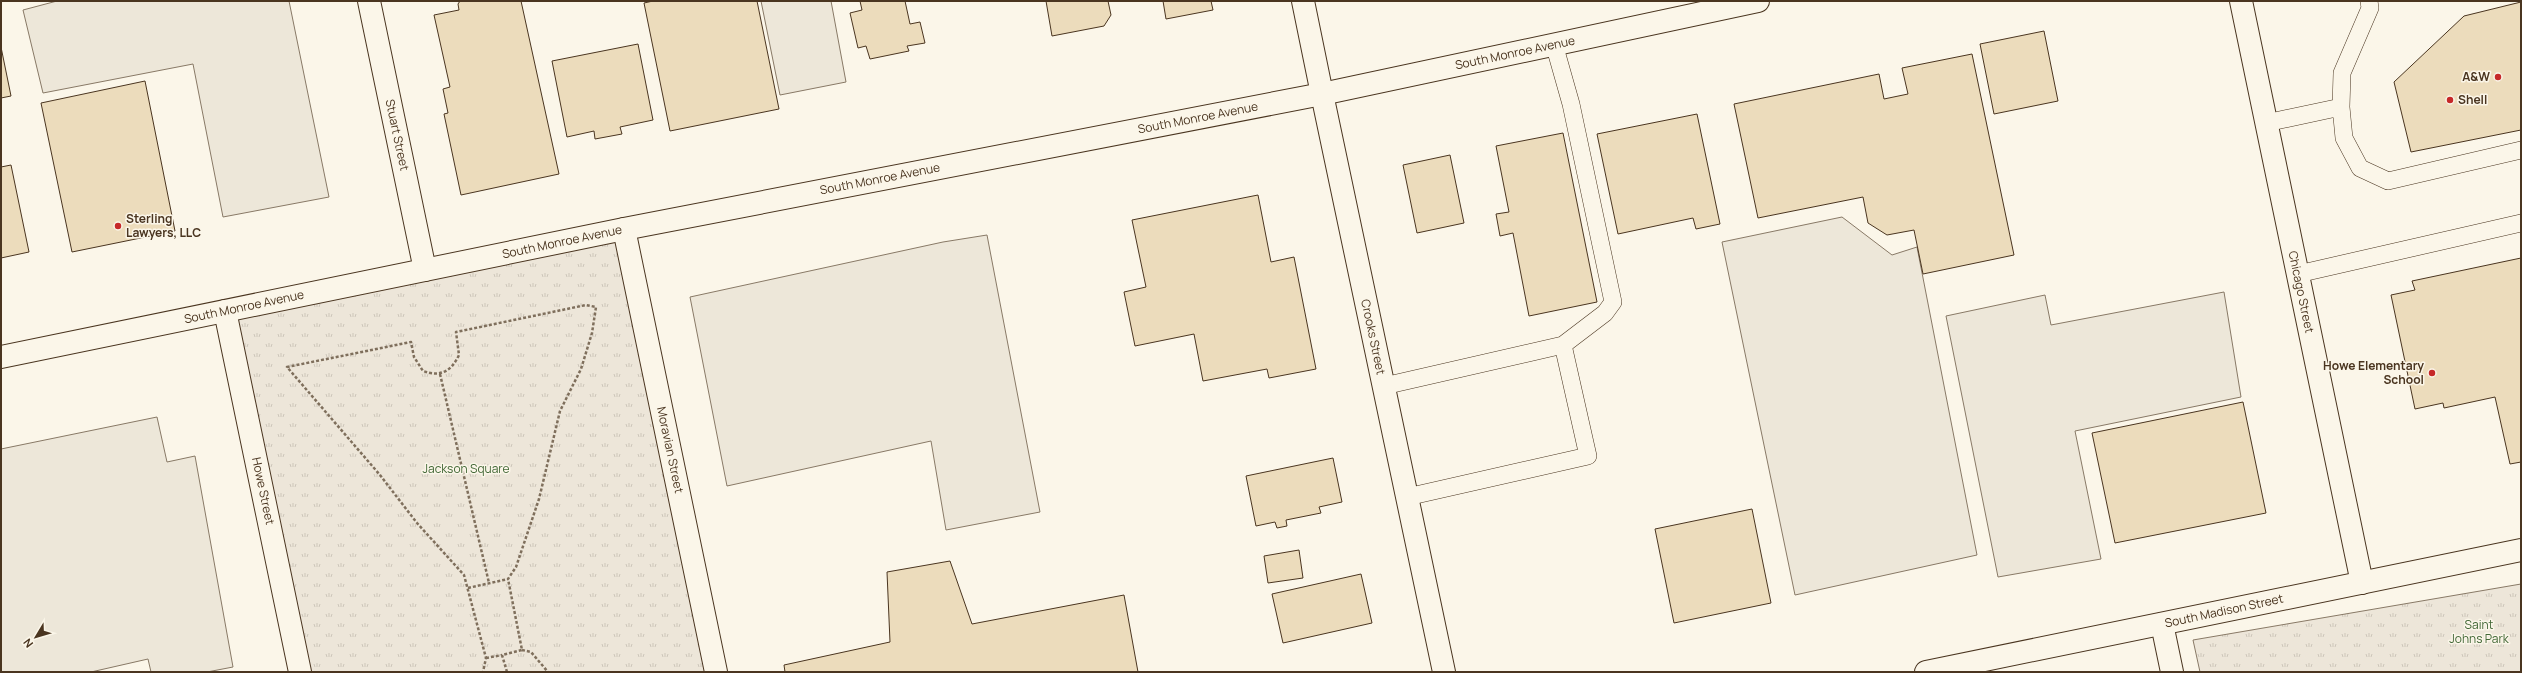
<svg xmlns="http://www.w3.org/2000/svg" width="2522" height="673" viewBox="0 0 2522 673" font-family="Manrope,sans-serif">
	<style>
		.park { fill: url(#park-tufts); stroke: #887966 }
		.parking { fill: #ede7d9; stroke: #887966 }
		.building { fill: #ecdcbc; stroke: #4a3520 }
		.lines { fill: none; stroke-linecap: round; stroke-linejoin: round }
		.lane-casing { stroke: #4a3520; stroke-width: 18 }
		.street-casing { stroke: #4a3520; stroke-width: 24 }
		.secondary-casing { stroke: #4a3520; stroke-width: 24 }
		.primary-casing { stroke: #4a3520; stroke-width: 24 }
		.path { stroke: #7f6f5c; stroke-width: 2.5; stroke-dasharray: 3 2; stroke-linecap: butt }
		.lane { stroke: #fbf6e9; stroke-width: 17 }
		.street { stroke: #fbf6e9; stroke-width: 22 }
		.secondary { stroke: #fbf6e9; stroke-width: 22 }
		.primary { stroke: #fbf6e9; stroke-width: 22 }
		.poi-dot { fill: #c62828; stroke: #fbf6e9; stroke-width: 1.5 }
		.labels { text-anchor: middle; stroke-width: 3; stroke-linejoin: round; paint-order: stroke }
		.street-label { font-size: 12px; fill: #4a3520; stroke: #fbf6e9 }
		.poi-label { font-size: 12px; font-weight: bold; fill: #4a3520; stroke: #fbf6e9; text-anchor: end }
		.park-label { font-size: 12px; fill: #436837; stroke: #fbf6e9 }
	</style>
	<defs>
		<pattern id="park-tufts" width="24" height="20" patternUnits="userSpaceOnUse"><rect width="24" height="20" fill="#ede6d9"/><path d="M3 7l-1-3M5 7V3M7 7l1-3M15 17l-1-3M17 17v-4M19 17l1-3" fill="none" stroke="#cdc6ba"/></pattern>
	</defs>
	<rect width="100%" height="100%" fill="#fbf6e9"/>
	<!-- park -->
	<path class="park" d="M624,229l92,443h-416l-75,-361z
		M2521,584v88h-321l-7,-32z"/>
	<!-- parking -->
	<path class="parking" d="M57,1h232l40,196 -106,20 -30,-153 -150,29 -20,-83z
		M761,1h70l15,81 -66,13z
		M1842,217l50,38 25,-8 60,308 -182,40 -73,-353z
		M987,235l53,277 -94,18 -15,-89 -204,45 -37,-189 253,-55z
		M2224,292l17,105 -166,34 26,128 -103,18 -52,-261 99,-21 6,30z
		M157,417l10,45 28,-6 38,211 -26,5h-56l-3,-13 -57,13h-90v-223z"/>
	<!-- building -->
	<path class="building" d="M460,1h61l38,173 -98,21 -17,-81 4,-1 -5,-24 7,-2 -16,-72 25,-5 -1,-6z
		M653,1h104l22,108 -109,22 -26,-128z
		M860,1h45l5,23 10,-2 5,21 -18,3 2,5 -39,8 -4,-13 -8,2 -8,-35 12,-3z
		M1046,1h62l3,14 -7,11 -52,10z
		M1163,1h48l2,9 -47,9z
		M2521,2v128l-110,22 -17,-70 70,-66z
		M2044,31l14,70 -64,13 -14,-70z
		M638,44l15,76 -33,7 2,7 -27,5 -1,-8 -27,6 -15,-76z
		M1,47l10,49 -10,2z
		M1972,54l42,201 -91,19 -9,-44 -27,5 -19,-12 -5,-26 -105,21 -24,-114 145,-30 5,25 24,-5 -6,-26z
		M145,81l30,150 -103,21 -31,-149z
		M1697,114l23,110 -24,5 -3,-11 -75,16 -21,-100z
		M1563,133l34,169 -68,14 -16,-83 -13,3 -4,-22 13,-2 -13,-66z
		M1450,155l14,68 -47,10 -14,-68z
		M11,165l18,87 -28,6v-91z
		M1258,195l13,67 23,-5 22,112 -47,9 -2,-9 -64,12 -9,-47 -59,12 -11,-54 22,-5 -14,-67z
		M2521,258v204l-11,2 -15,-67 -51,11 -1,-5 -28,6 -24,-114 24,-5 -3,-9z
		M2243,402l23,111 -151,30 -23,-110z
		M1333,458l9,44 -23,5 2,6 -35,7 1,6 -10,2 -2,-6 -19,4 -10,-50z
		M1752,509l19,94 -97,20 -19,-94z
		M1299,550l4,28 -35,5 -4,-27z
		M950,561l22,63 152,-29 14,77h-353l-1,-7 106,-23 -3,-70z
		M1361,574l11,49 -89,20 -11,-49z"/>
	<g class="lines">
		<!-- lane casing -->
		<g class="lane-casing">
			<path id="lane" d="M2369,1l1,7 -28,65 -1,34 3,31 16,30 28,13 133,-31
				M1554,44l17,60 42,198 -8,11 -42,32
				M2266,123l75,-16
				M2298,274l223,-51
				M1384,386l179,-41 25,111 -181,41"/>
		</g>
		<!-- street casing -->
		<g class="street-casing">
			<path id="street" d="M369,1l56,269
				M1303,1l19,93
				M2241,1l121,582
				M624,229l92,443
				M225,311l75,361
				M2162,624l10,48"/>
		</g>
		<!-- secondary casing -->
		<g class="secondary-casing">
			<path id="secondary" d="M1322,94l122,578
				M1926,672l595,-122"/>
		</g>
		<!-- primary casing -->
		<g class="primary-casing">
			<path id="primary" d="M1,357l623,-128 698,-135 436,-93"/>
		</g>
		<!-- path -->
		<path class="path" d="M440,374l49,209
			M468,588l40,-9 8,-12 23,-68 21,-88 21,-42 11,-36 4,-26 -10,-2 -130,27 3,23c-8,17 -19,22 -36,16l-9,-14 -3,-15 -124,25 93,108 37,48 47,52 22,83 -3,14
			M522,650l9,2 17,20
			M486,658l16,-3
			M507,672l-5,-17 20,-5 -14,-71"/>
		<!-- lane -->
		<use href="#lane" class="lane"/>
		<!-- street -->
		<use href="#street" class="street"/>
		<!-- secondary -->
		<use href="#secondary" class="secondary"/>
		<!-- primary -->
		<use href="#primary" class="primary"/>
	</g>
	<!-- markers -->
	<g class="poi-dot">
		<circle cx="2498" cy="77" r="4"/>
		<circle cx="2450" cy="100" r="4"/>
		<circle cx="118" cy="226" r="4"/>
		<circle cx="2432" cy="373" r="4"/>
	</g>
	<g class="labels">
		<!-- street labels -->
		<g class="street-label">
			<text transform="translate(1515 53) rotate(-12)" y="4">South Monroe Avenue</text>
			<text transform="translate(1198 118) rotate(-11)" y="4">South Monroe Avenue</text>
			<text transform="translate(397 135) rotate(78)" y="4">Stuart Street</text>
			<text transform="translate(880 179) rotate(-11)" y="4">South Monroe Avenue</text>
			<text transform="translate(562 242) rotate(-12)" y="4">South Monroe Avenue</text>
			<text transform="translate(2301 292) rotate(78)" y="4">Chicago Street</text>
			<text transform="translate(244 307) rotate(-12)" y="4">South Monroe Avenue</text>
			<text transform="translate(1373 337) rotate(78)" y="4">Crooks Street</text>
			<text transform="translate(670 450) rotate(78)" y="4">Moravian Street</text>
			<text transform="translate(263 491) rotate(78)" y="4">Howe Street</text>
			<text transform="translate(2224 611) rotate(-12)" y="4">South Madison Street</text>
		</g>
		<!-- poi labels -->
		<g class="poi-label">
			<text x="2490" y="81">A&amp;W</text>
			<text x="2458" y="104" text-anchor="start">Shell</text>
			<text x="126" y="223" text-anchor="start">Sterling<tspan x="126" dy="14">Lawyers, LLC</tspan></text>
			<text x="2424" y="370">Howe Elementary<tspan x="2424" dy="14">School</tspan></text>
		</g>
		<!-- park labels -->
		<g class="park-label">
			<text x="466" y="473">Jackson Square</text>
			<text x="2479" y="629">Saint<tspan x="2479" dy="14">Johns Park</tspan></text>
		</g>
	</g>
	<!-- border -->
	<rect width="2522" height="673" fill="none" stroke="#4a3520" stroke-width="4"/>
	<!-- north arrow -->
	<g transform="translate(36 637) rotate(232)" stroke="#fbf6e9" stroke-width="3" paint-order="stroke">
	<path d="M0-3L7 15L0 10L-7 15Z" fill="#4a3520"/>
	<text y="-6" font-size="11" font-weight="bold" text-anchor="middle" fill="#4a3520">N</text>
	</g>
</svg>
